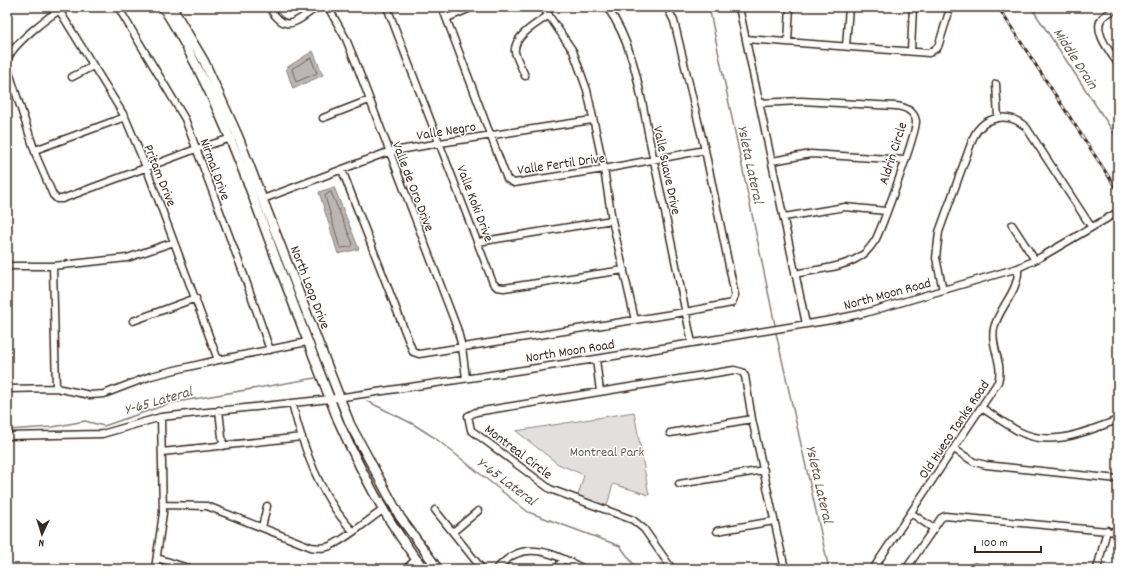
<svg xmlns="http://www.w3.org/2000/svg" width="1125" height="576" viewBox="0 0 1125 576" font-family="Dekko,sans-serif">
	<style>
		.green { fill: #e2e0de; stroke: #8e857e }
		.water { fill: #bcb6b3; stroke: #887e77 }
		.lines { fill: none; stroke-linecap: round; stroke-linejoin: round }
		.shore { stroke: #6f625a; stroke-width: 1 }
		.stream { stroke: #887e77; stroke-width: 1.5 }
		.minor-casing { stroke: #3b2a1e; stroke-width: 9 }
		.major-casing { stroke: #3b2a1e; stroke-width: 11 }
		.minor { stroke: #fff; stroke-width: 6 }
		.major { stroke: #fff; stroke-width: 8 }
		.rail-casing { stroke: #3b2a1e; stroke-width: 3 }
		.rail { stroke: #fff; stroke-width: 1.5; stroke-dasharray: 4.5; stroke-linecap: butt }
		.labels { text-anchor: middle; stroke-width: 3; stroke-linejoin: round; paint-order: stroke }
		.street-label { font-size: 14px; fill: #3b2a1e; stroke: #fff }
		.park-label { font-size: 14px; fill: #65584e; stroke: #fff }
		.water-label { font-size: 15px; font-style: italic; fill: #685b52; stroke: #fff }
	</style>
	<rect width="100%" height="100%" fill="#fff"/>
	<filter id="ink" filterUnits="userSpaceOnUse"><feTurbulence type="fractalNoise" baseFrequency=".025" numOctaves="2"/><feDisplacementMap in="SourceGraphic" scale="8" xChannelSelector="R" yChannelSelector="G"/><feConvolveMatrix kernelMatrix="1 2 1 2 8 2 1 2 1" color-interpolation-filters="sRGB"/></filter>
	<g filter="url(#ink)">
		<!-- green -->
		<path class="green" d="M442,7h31l-26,11z
			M634,412l15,83 -36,-11 -7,25 -29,-10 7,-24 -26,-11 -42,-33z"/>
		<!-- water -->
		<path class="water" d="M313,51l10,24 -30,14 -7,-21z
			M334,187l25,62 -21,5 -19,-62z"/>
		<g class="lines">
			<!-- shore -->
			<path class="shore" d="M311,58l6,15 -21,9 -4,-13z
				M331,192l22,52 -2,3 -11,1 -15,-52z"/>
			<!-- stream -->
			<path class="stream" d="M709,7l66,318
				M1031,7l87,132
				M776,333l53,236
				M367,401l46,23 22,14 93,74 92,34 17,23
				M7,430l46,-3 32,-6 19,5 67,-23 144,-25"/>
			<!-- minor casing -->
			<g class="minor-casing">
				<path id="minor" d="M118,7l67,112 59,156 26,75
					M269,7c18,29 26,14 49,0
					M328,7l18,32 9,22 102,267 5,19 4,31
					M387,7l106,276 4,4 7,1 120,-18
					M442,7l65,172 7,4 90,-14 101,-19
					M543,7l30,44 14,39 17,79 8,51 23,100
					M607,7c29,40 34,93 44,140 14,65 28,131 41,196
					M739,7l67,317
					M1118,8c-5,3 -12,6 -16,10 -10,13 9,35 16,46
					M59,10l66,107 21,50 72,193
					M447,18l26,-11
					M746,39l183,14 9,-6 10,-32
					M788,42l2,-35
					M846,46l3,-39
					M911,51l2,-44
					M7,61c4,-16 43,-46 58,-54
					M7,66l30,92 16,37 4,4h5l134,-50 42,-13
					M525,76c-3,-8 -8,-16 -10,-24 -2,-16 23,-29 34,-37
					M72,77l21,-11
					M996,84l2,34
					M759,103l42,-2 95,5c9,1 18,5 20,15 1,11 -33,103 -40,118 -3,5 -7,10 -11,14 -18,15 -48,16 -70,21
					M323,118l46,-18
					M35,150l90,-33
					M772,161l39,-7 94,6
					M342,170l71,182 6,2 266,-42 47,-9 3,-8 -30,-145 -31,-129 -7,-14
					M263,199l125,-47 52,-9 152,-23
					M784,217l61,-10 41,4
					M1012,225l23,35
					M478,242l134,-22
					M7,266h46l74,-8 47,-16
					M53,266l3,122
					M943,290l-7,-32 3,-26 34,-94c10,-22 35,-27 53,-11l62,95 4,5
					M133,321l63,-23
					M596,359l4,33
					M7,389l49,-1 34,7 14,-1 47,-18 24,-6 43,-10 89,-18
					M292,403c11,44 28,94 61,128
					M982,408c12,8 24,16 36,23 34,18 67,0 100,-11
					M219,410l4,36
					M670,433l82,-14
					M7,436l95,-2 59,-17 169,-18 266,-40 235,-39 34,-7 153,-45 23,-11 77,-45
					M954,449l20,13 12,3 132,14
					M162,452l140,-15
					M679,484l85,-14
					M163,505l44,1 104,41c5,1 11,1 16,0 13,-3 44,-29 57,-38
					M435,510l47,59
					M911,513l23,16
					M262,527l5,-21
					M717,531l57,-10
					M453,532l25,-21
					M157,558l34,11
					M155,569l8,-56 -2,-96
					M406,569l10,-10
					M496,569c6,-5 12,-12 20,-15 21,-10 49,5 68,15
					M558,569l4,-10
					M672,569l-28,-40 -11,-9 -83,-31 -79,-59 -3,-14 8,-4 258,-42 8,2 3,4 7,43 33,150
					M873,569l125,-187c6,-19 -8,-35 -4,-54 5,-21 26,-38 24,-60
					M906,569l35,-51 4,-2 173,16
					M970,569l5,-2 15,2
					M1097,569l10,-39"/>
			</g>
			<!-- major casing -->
			<g class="major-casing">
				<path id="major" d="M163,7c49,77 81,164 112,249 21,55 42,109 63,164 23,52 50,105 86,149
					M172,7l32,54 34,75 112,288 50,93 38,52"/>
			</g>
			<!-- minor -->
			<use href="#minor" class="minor"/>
			<!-- major -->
			<use href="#major" class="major"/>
			<!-- rail casing -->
			<g class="rail-casing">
				<path id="rail" d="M998,7l120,184"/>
			</g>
			<!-- rail -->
			<use href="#rail" class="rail"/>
		</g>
	</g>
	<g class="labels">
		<!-- street labels -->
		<g class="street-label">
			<text transform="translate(446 130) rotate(-9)" y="5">Valle Negro</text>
			<text transform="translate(892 153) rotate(-72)" y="5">Aldrin Circle</text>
			<text transform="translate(561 163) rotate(-8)" y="5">Valle Fertil Drive</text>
			<text transform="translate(216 169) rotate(70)" y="5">Nirmal Drive</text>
			<text transform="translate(668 170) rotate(78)" y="5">Valle Suave Drive</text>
			<text transform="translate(161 175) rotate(68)" y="5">Pritam Drive</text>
			<text transform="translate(414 186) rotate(69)" y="5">Valle de Oro Drive</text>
			<text transform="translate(476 203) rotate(69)" y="5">Valle Koki Drive</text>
			<text transform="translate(311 287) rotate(69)" y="5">North Loop Drive</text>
			<text transform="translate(887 293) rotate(-15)" y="5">North Moon Road</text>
			<text transform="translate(570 350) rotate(-9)" y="5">North Moon Road</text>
			<text transform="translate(953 429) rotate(-56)" y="5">Old Hueco Tanks Road</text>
			<text transform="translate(519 451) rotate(37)" y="5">Montreal Circle</text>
		</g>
		<!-- park labels -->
		<g class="park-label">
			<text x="607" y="456">Montreal Park</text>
		</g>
		<!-- water labels -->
		<g class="water-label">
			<text transform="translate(1076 58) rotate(57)" y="5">Middle Drain</text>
			<text transform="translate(751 164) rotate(78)" y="5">Ysleta Lateral</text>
			<text transform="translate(158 400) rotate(-16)" y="5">Y-65 Lateral</text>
			<text transform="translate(507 481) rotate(37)" y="5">Y-65 Lateral</text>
			<text transform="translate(820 484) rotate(77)" y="5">Ysleta Lateral</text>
		</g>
	</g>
	<!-- margin -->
	<rect width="1125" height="576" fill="none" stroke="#fff" stroke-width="24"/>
	<rect x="12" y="12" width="1101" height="552" fill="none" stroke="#3b2a1e" stroke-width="1.5" filter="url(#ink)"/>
	<!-- north arrow -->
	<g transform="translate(42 534) rotate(184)" stroke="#ffffff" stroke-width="3" paint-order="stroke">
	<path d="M0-3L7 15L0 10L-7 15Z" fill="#3b2a1e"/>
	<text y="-6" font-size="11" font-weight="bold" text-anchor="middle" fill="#3b2a1e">N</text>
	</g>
	<!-- scale -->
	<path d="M975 546v6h66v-6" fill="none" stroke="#3b2a1e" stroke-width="2"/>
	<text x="981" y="546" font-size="12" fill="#3b2a1e" stroke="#ffffff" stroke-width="3" paint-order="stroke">100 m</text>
</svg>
